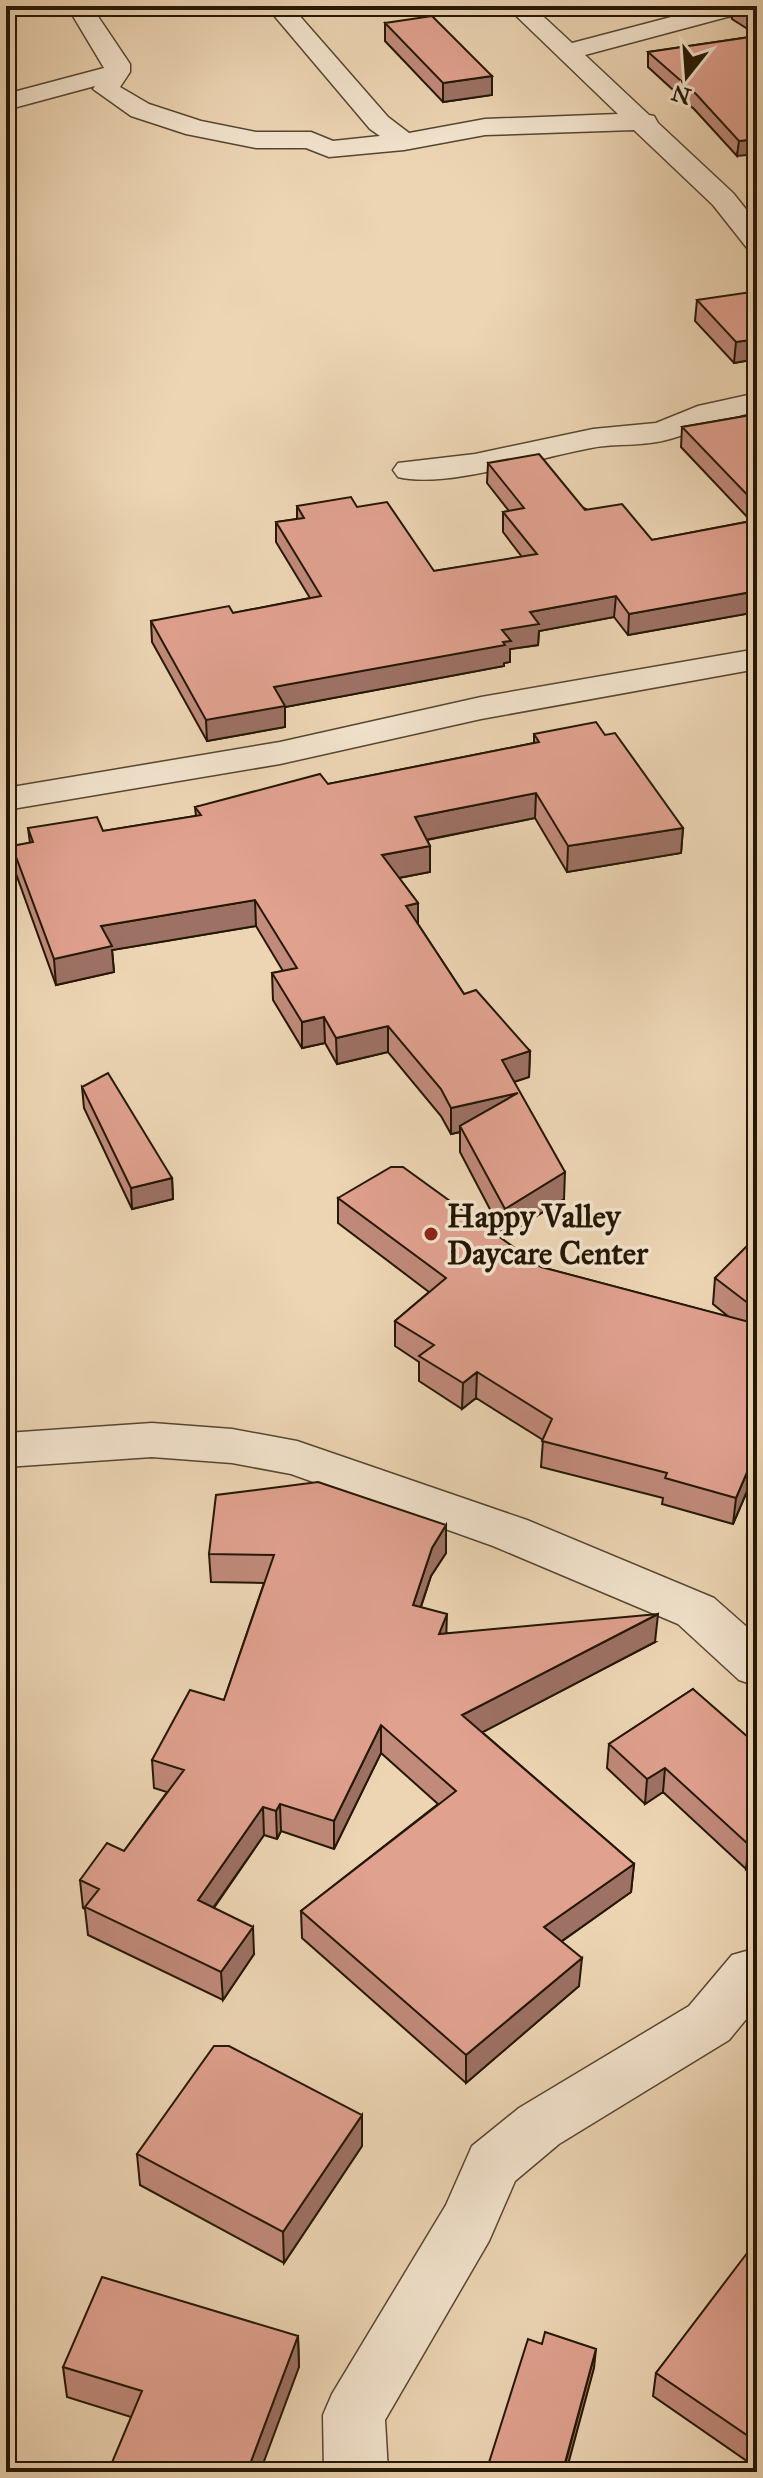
<svg xmlns="http://www.w3.org/2000/svg" width="763" height="2478" viewBox="0 0 763 2478" font-family="'IM FELL Great Primer',serif">
	<style>
		.lines { fill: none; stroke-linecap: round; stroke-linejoin: round }
		.minor-casing { stroke: #564630; stroke-width: 3 }
		.minor { fill: #f3e4ce; fill-rule: evenodd }
		.wall { fill: #c18a7b; stroke: #241704; stroke-width: 2 }
		.shaded-wall { fill: #9d7164; stroke: #241704; stroke-width: 2 }
		.building { fill: #e0a18f; stroke: #241704; stroke-width: 2 }
		.poi-dot { fill: #8f2418; stroke: #f3e4ce; stroke-width: 3 }
		.labels { text-anchor: middle; stroke-width: 7; stroke-linejoin: round; paint-order: stroke }
		.poi-label { font-size: 32px; font-weight: bold; fill: #241704; stroke: #f3e4ce; text-anchor: start }
	</style>
	<rect width="100%" height="100%" fill="#edd5b4"/>
	<filter id="stains"><feTurbulence type="fractalNoise" baseFrequency=".0025" numOctaves="4"/><feColorMatrix values="0 0 0 0 .2 0 0 0 0 .09 0 0 0 0 .02 0 0 0 .5 -.17"/></filter>
	<radialGradient id="worn" r=".72"><stop offset=".6" stop-color="#630" stop-opacity="0"/><stop offset="1" stop-color="#630" stop-opacity=".3"/></radialGradient>
	<g class="lines">
		<!-- minor casing -->
		<g class="minor-casing">
			<path id="minor" d="M67,6h24l39,58v8l-10,15 29,17 52,17 55,11h55l22,9 47,-5 -10,-7 -104,-123h25l97,111 21,16 76,-14 133,-5 -112,-108h26l40,37 141,-37h44v7l-30,4 -142,38 64,60 5,1 4,7 75,70 24,30v27l-10,-2 -34,-43 -79,-75 -149,5 -81,15 -75,7 -23,-9h-50l-70,-14 -55,-18 -38,-27 2,-3 -89,24v-16l98,-26z
				M757,393v18c-30,7 -58,20 -87,28 -26,8 -54,4 -79,9 -51,9 -145,41 -193,29l-5,-7 5,-7 77,-9 118,-25 63,-6 42,-17z
				M757,649v20l-276,50 -201,45 -274,46v-22l274,-46 201,-45z
				M152,1423l80,6 65,12 230,79 187,78 43,38v50l-18,-6 -61,-56 -185,-78 -202,-72 -59,-11 -80,-6 -146,10v-34z
				M757,1948v58l-28,34 -170,104 -44,37 -26,60 -104,179 3,52h-64l-1,-57 9,-21 114,-189 26,-59 47,-38 170,-102 43,-51z"/>
		</g>
		<!-- minor -->
		<use href="#minor" class="minor"/>
	</g>
	<!-- wall -->
	<path class="wall" d="M733,6h24v29l-25,-16z
		M385,23l107,53v19l-49,7 -58,-61z
		M757,36l-20,120 -42,-46 -47,-43v-15z
		M757,298v61l-23,4 -39,-42 2,-21z
		M757,414v198l-129,23 -14,-18 -75,14 -1,14 -28,4v13l-6,1v3l-219,41v20l-78,14 -55,-99 -1,-21 82,-8 77,-15 -34,-56v-20l21,-3v-13l60,1 77,64 88,-14 -19,-25v-20l6,-1 -22,-28 1,-20 164,77 99,-19 -70,-74 1,-20z
		M534,734l71,1 78,93 -2,25 -114,19 -32,-54 -108,22 3,6v26l-31,6 19,25v21l46,70 66,57 -1,26 -15,5 50,117 -60,37 -44,-84v-20l-9,2 -10,-18 -53,-64 -51,12 -12,-21 -23,5 -29,-48 -1,-27 11,-2 -27,-45 -144,24 2,22 -58,13 -41,-114 -3,-25 18,-3 -2,-15 75,3 93,-15 -1,-9 133,-23 206,-41z
		M82,1087l90,91 1,21 -41,10 -48,-101z
		M338,1198l203,69 188,50 -16,-13 2,-26 42,-28v218l-24,56 -71,-20 1,-6 -122,-31 2,-27 -67,-42 -14,11 -43,-28v-19l-24,-16v-25l34,-29 -91,-69z
		M446,1525v28l-15,23 -10,31 26,26 208,9 -173,90 152,132 -3,28 -70,50 18,44 -113,97 -164,-145 -1,-27 137,-107 -57,-51 -47,96 -53,-18 -4,8 -13,-4 -50,73 40,46 -31,46 -135,-65 -3,-26 -2,-1 -3,-28 44,-29 43,-59 -13,-4 -2,-28 72,-60 40,-117 -53,-1 -2,-28z
		M693,1689l64,172 -11,8 -83,-77 -18,12 -38,-36 2,-24z
		M362,2115v31l-78,117 -144,-78 -3,-31z
		M757,2246v222l-104,-72 3,-23z
		M298,2336l1,31 -168,50 -64,-20 -4,-30z"/>
	<!-- shaded-wall -->
	<path class="shaded-wall" d="M492,76v19l-49,7v-19z
		M757,139v15l-20,2 2,-15z
		M757,339v20l-23,4 2,-21z
		M757,591v21l-129,23 1,-21z
		M616,596l-2,21 -75,14 -1,14 -28,4v13l-6,1v3l-219,41v20l-78,14 -1,-21 68,-33 228,-57 28,-18z
		M536,793l-1,25 -120,24v-25z
		M683,828l-2,25 -114,19 1,-26z
		M430,846v26l-48,9v-26z
		M255,900l1,26 -144,24 2,22 -58,13 -2,-26 47,-33z
		M418,903v26l-12,-23z
		M324,1017l1,26 -23,5v-26z
		M388,1026v26l-51,12 -1,-26z
		M530,1051l-1,26 -28,9 1,-26z
		M518,1093l-58,33v6l-9,2v-26z
		M565,1172l-1,27 -60,37 1,-27z
		M172,1178l1,21 -41,10 -1,-21z
		M477,1372l-1,26 -14,11 1,-26z
		M757,1449v19l-24,56 3,-26z
		M446,1525v28l-15,23 -19,57 1,-28 19,-57z
		M447,1614l-1,28 -7,-8z
		M658,1614l-3,28 -193,101v-28z
		M381,1725v28l-47,96v-28z
		M665,1768l-2,24 -18,12 2,-25z
		M280,1804l1,27 -4,8 -1,-28z
		M263,1807l1,28 -65,93 -1,-28z
		M757,1839v22l-11,8 3,-24z
		M634,1864l-3,28 -89,63 2,-28z
		M253,1927l1,27 -31,46 -2,-28z
		M582,1958l-3,28 -113,97v-28z
		M362,2115v31l-78,117 -1,-31z
		M298,2336l1,31 -39,105h-13z
		M596,2349l-2,19 -28,104h-3z"/>
	<!-- building -->
	<path class="building" d="M735,6h22v13z
		M432,16l60,60 -49,7 -58,-60z
		M757,36v103l-18,2 -43,-47 -48,-42z
		M751,292l6,6v41l-21,3 -39,-42z
		M757,414v91l-75,-78z
		M539,454l46,56 37,-6 30,36 105,-20v71l-128,23 -13,-18 -86,16 9,12 -37,6 9,11 -8,1 2,3 -231,42 11,19 -79,14 -55,-99 78,-15 4,7 88,-17 -45,-74 28,-4 -7,-12 54,-9 6,10 30,-5 47,69 103,-17 -34,-42 21,-4 -36,-45z
		M596,722l9,13 10,-2 68,95 -115,18 -32,-53 -121,24 15,29 -48,9 36,48 -12,3 58,88 12,-4 54,61 -28,9 63,112 -60,37 -45,-83 58,-33 -67,15 -10,-19 -53,-63 -52,12 -12,-21 -22,5 -30,-49 25,-5 -42,-68 -154,26 11,20 -58,13 -42,-113 21,-4 -5,-14 69,-11 6,14 98,-16 -6,-8 125,-33 8,10 211,-42 -5,-8z
		M108,1073l64,105 -41,10 -49,-101z
		M391,1167h12l138,100 216,57v125l-21,49 -71,-20 2,-5 -125,-32 10,-22 -75,-47 -14,11 -44,-27 15,-11 -39,-24 51,-43 -108,-80z
		M747,1246l10,4v60l-42,-32z
		M318,1482l128,43 -14,23 -19,57 34,9 -8,20 219,-20 -196,101 172,149 -90,63 38,31 -116,97 -165,-144 155,-120 -75,-66 -47,96 -54,-17 -4,7 -13,-4 -65,93 55,27 -32,45 -136,-65 14,-18 -19,-9 27,-37 17,8 60,-81 -32,-10 38,-70 34,10 50,-145 -65,-1 7,-59z
		M693,1689l64,56v94l-8,6 -84,-77 -18,11 -38,-35z
		M214,2046h15l133,69 -79,117 -146,-78z
		M754,2244l3,2v196l-101,-69z
		M102,2277l196,59 -51,136h-139l34,-81 -79,-24z
		M545,2332l51,17 -33,121 -7,-2 -2,4h-68l42,-133 14,5z"/>
	<!-- markers -->
	<circle class="poi-dot" cx="431" cy="1234" r="8"/>
	<g class="labels">
		<!-- poi labels -->
		<g class="poi-label">
			<text x="447" y="1227">Happy Valley<tspan x="447" dy="37">Daycare Center</tspan></text>
		</g>
	</g>
	<!-- margin -->
	<rect width="763" height="2478" fill="none" stroke="#edd5b4" stroke-width="32"/>
	<rect x="8" y="8" width="747" height="2462" fill="none" stroke="#241704" stroke-width="4"/>
	<rect x="16" y="16" width="731" height="2446" fill="none" stroke="#241704" stroke-width="2"/>
	<!-- north arrow -->
	<g transform="translate(687 76) rotate(197)" stroke="#f3e4ce" stroke-width="6" paint-order="stroke">
	<path d="M0-6L14 30L0 20L-14 30Z" fill="#241704"/>
	<text y="-12" font-size="22" font-weight="bold" text-anchor="middle" fill="#241704">N</text>
	</g>
	<rect width="100%" height="100%" filter="url(#stains)"/>
	<rect width="100%" height="100%" fill="url(#worn)"/>
</svg>
